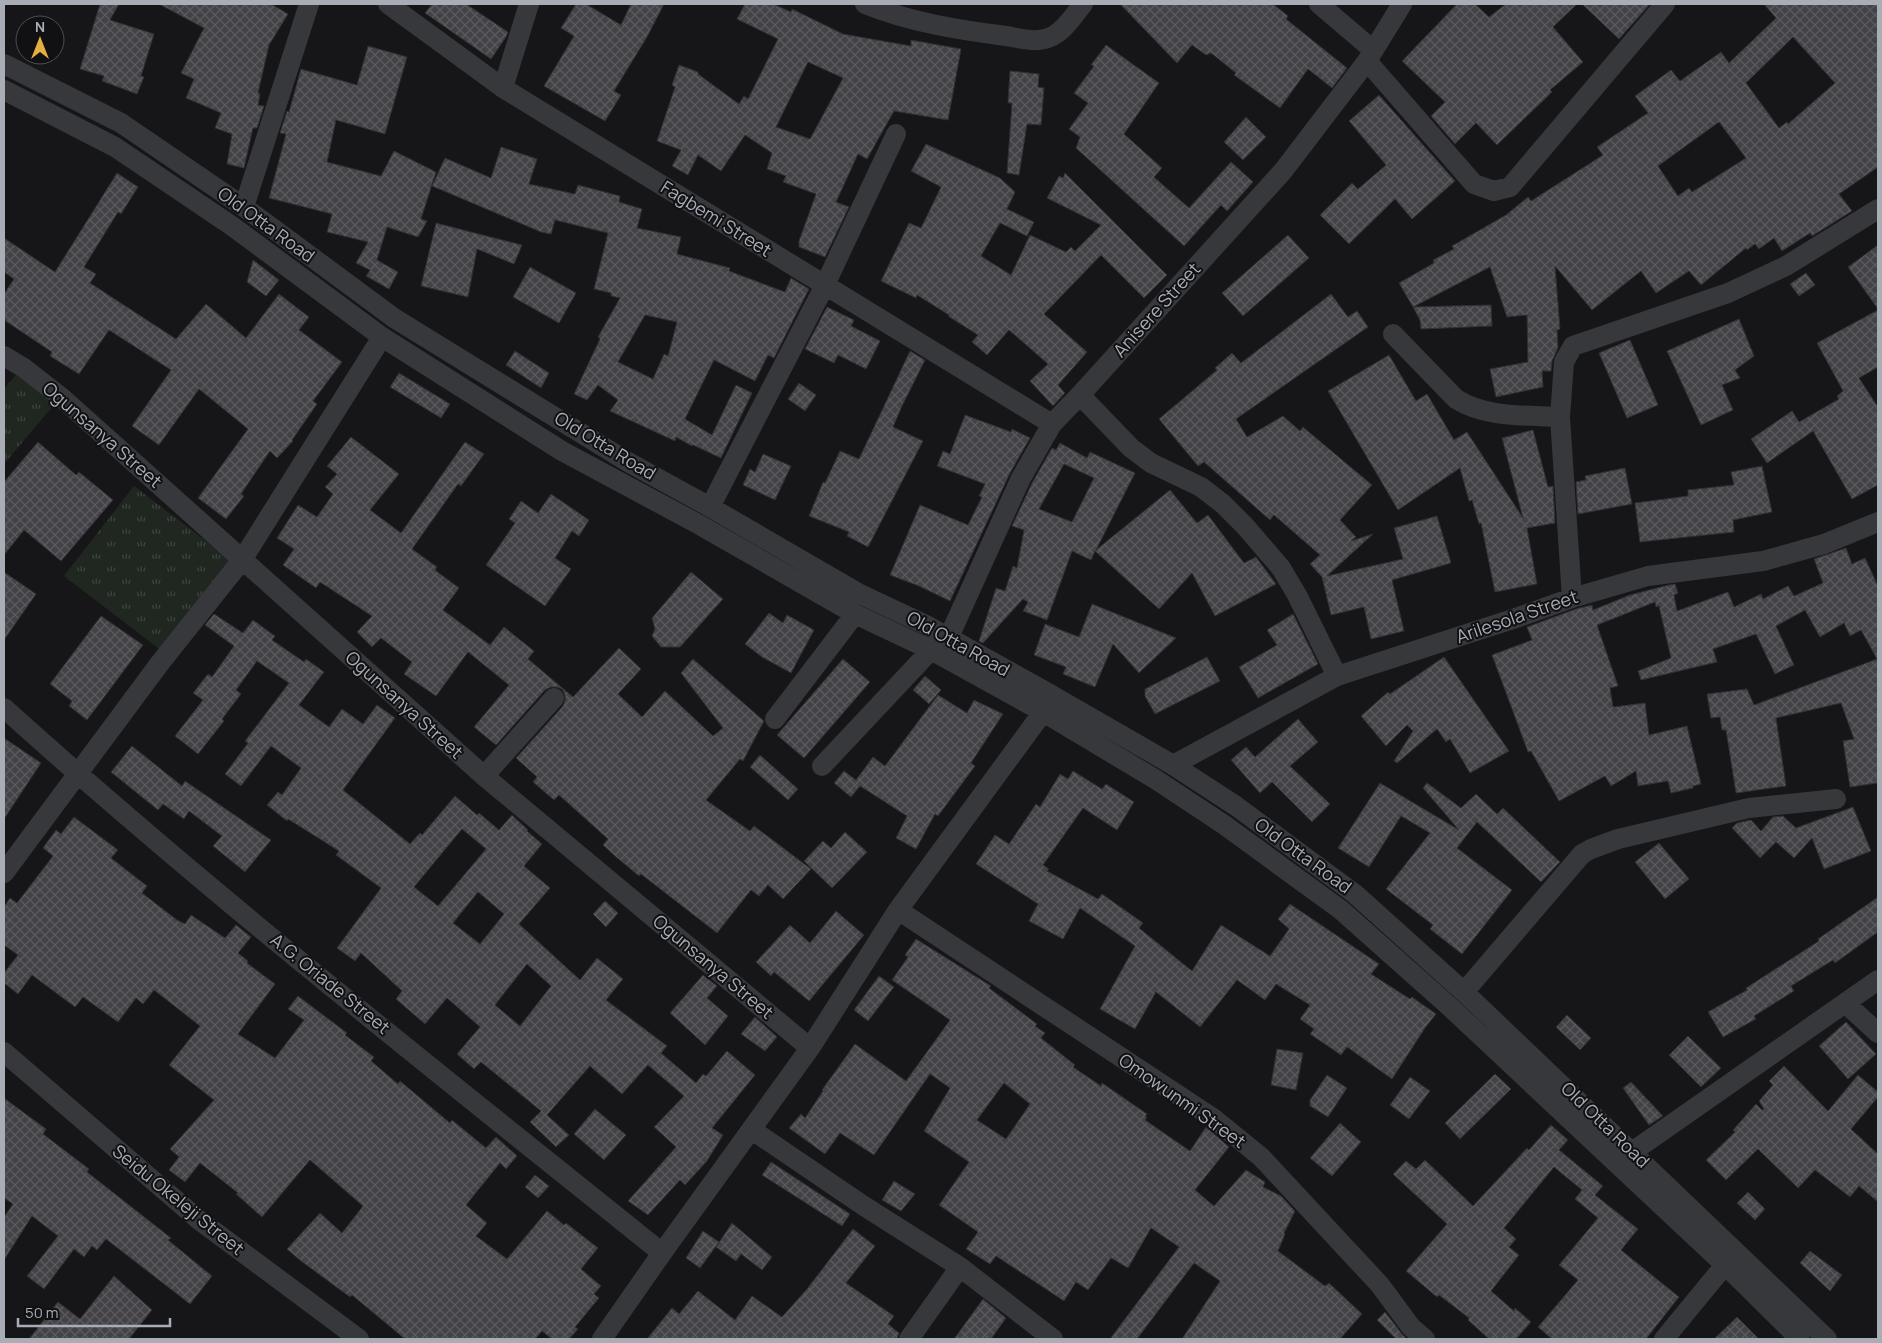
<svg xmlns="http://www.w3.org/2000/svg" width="1882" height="1343" viewBox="0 0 1882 1343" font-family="Manrope,sans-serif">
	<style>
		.grass { fill: url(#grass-tufts) }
		.building { fill: url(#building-cross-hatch); stroke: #303033; fill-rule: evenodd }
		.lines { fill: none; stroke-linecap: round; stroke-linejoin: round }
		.minor { stroke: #37383c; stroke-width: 20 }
		.labels { text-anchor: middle; stroke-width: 4; stroke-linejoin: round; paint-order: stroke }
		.street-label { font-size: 18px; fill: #a9adb6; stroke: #111113 }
	</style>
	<defs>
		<pattern id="grass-tufts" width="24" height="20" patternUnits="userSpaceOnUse" patternTransform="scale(1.25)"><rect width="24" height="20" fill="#202721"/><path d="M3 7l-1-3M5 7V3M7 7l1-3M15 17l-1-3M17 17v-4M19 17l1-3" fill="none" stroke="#3e443f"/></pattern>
		<pattern id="building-cross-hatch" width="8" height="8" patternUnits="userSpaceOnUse" patternTransform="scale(1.25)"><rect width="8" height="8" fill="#434347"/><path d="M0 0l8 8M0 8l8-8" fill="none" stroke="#5b5b5f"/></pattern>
	</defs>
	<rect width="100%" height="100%" fill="#161618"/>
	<!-- grass -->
	<path class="grass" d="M26,363l37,31 -59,70v-75z
		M134,486l98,75 -70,90 -98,-75z"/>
	<!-- building -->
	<path class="building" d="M100,4h19l-9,16 44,14 -13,42 3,1 -7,17 -35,-13 2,-5 -24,-7z
		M159,4h112l17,10 -19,31 -11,48 2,1 -2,11 6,1 -7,22h-4l-9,40 -17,-4 5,-30 -17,-6 6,-15 -35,-15 8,-19 -13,-6 23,-45z
		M432,4h34l42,28 -2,5 -15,22 -66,-46z
		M576,4h10l35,21 10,-21h33l-17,33 -33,54 7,4 -16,26 -61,-35 30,-50 -13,-8z
		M745,4h28l18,8 1,-3 51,25 68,12v-6l50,9 -13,71 -54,-9 -27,48 -9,-5 -22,48 13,5 -24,50 -26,-10v-6l17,-47 -33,-12 3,-6 -19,-7 5,-16 -27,-18 -24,36 -23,-16 -10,20 -16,-9 9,-16 -24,-9 18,-54 -3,-2 7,-20 19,7v2l41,30 5,-8 4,3 30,-60 -41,-20zM808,62l35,16 -33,61 -34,-12z
		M1120,4h153l15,12 -2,3 61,49 -15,20 -24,-19 -28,39 -46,-33 2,-2 -25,-20 -5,2 -14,-10 -15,18z
		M1457,4h18l14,13 17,-13h71l-24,23 30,35 -33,28 2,2 -55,53 -21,-22 -21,21 -24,-28 14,-14 -43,-41z
		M1582,4h68l-31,35z
		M1764,4h114v163l-39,27 13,17 -40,25 -2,-3 -28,18 -8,-13 -15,11 -4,-5 -8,6 -1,-2 -45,37 -12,-14 -33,22 -15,-22 -49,39 -37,-44 5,63 -3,1 1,18 -6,13 -1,10h-9l1,16 -47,10 -6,-28 38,-7 -1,-47 -20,2 -17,-50 -77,40 -14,-24 35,-20 -1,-3 21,-11 -2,-3 54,-31 22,-18 3,4 72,-46 -6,-8 51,-34 -13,-17 36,-26 9,11 41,-29 8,11 47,-45zM1793,37l42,46 -47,41 -1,-2 -8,6 -33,-45zM1719,122l27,36 -54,34 -3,-4 -11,8 -20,-30z
		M1106,45l53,38 -35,51 38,34 -8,9 35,31 42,-46 22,20 -26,29 -6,-6 -37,41 -108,-98 4,-11 -11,-8 19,-26 -14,-10 20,-27 -3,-1z
		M368,46l39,11 -22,77 -49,-14 -9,42 54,14 13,-25 42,21 -15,47 6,2 -9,16 -31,-10 -10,33 21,12 -9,17 -23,-13 4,-6 -14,-7 12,-21 -41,-10 5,-18 -63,-16 17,-64 -6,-1 7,-22 2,1 12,-43 56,16z
		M1010,71l29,3 -1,13 6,1 -3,37 -14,-1 -8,51 -12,-2 5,-70h-4z
		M1379,95l76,86 -43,38 -17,-20 -46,45 -29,-29 32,-32 6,6 28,-24 -37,-44z
		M1246,117l20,20 -23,23 -19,-18z
		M926,144l74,34 15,14 -8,17 27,13 -7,14 -27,-13 -19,33 30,19 19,-40 36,17 5,-5 4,4 26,-26 -54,-27 12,-22 4,2 2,-5 102,102 -23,23 -43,-43 -57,59 43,38 -29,33 7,8 -12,13 -23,-25 18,-17 -39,-34 -22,25 -15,-13 6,-7 -30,-19 1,-1 -32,-20 -1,3 -35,-17 28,-58 12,5 20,-41 -30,-16z
		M501,147l36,12 -8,25 46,10 3,-9 42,11 -1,6 23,7 -5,19 44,9 -4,17 53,14 -1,3 56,21 6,-14 18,11 -35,69 -6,-3 -13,26 -41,-21 -29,59 27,16 24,-50 16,8 -31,65 -28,-13 -1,1 -16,-9 -1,4 -65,-30 8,-11 -20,-15 -11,15 -13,-6 26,-55 -2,-2 22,-39 -9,-2v-3l-17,-4 14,-56 -53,-13 -4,14 -10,-2 -109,-46 13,-28 46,20zM645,315l32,7 -9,34 -4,-2 -11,25 -35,-17z
		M117,173l21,14 -17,27 -3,-2 -34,55 12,7 -6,9 86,56 30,-35 40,34 33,-44 30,23 -10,13 43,32 -29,39 4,3 -25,36 1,1 -16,17 -7,-7 -29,43 3,2 -18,23 -28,-21 50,-69 -49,-40 -40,56 -27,-19 39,-56 -62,-40 -30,44 -29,-18 2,-4 -48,-32v-26l10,-15 -10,-7v-34l51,34z
		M436,223l27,7 59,15 -8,19 -37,-15 -9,48 -47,-11z
		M1288,235l21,23 -66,58 -21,-23z
		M1878,245v64l-30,-42z
		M253,260l26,20 -13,16 -19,-14z
		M530,267l46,26 -17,30 -46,-26z
		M1806,273l9,12 -16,11 -9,-12z
		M1331,294l17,23 9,-6 11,16 -132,92 11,18 36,-21 17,15 3,-4 69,58 -32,35 16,17 -5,4 22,-7 -46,42 76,-17 -9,-31 43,-12 14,47 -59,17 12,51 -33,8 -7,-32 -33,8 -9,-38 -12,-13 10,-9 -46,-40 -4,5 -66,-58 -6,4 -39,-47 58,-49 -2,-2 17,-15 9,10z
		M1491,305l1,21 -71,3 -1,-9 -7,-13z
		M827,307l27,13 -3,6 29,15 -14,28 -28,-14 -4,8 -29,-14z
		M1878,310v57l-19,11 19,29v78l-26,14 -39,-68 -46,32 -16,-24 41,-28 7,11 40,-23 -2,-3 6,-5 -26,-48z
		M1739,319l15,37 -19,14 5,8 -18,7 11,25 -32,15 -34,-74z
		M1630,340l28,65 -31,13 -28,-65z
		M515,351l34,22 -8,15 -35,-23z
		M910,351l15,9 -23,46 -9,21 30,14 -55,106 -21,-11 2,-4 -40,-16 14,-34 2,1 15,-32 19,8z
		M1389,355l27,46 11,-7 27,46 13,-8 56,86 -21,-80 31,-8 15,57 5,-1 2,37 -28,5 10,56 -42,8 -14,-69 -2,1 -7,-24 -3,1 -9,-33 -62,42 -70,-119z
		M399,373l51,31 -9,14 -51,-31z
		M799,383l17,12 -11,16 -17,-12z
		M965,415l46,17 1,-3 18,9 -20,35 -60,128 -31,-15 -29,-11 30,-70 48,20 14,-28 -3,-1 6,-12 -48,-18 6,-15 7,3z
		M351,437l48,37 -29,36 31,23 64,-91 19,12 -23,32 -3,-2 -46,65 25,18 -2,3 24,18 -16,22 47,35 14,-18 30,24 -6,8 45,38 46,-49 22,21 -23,25 24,23 23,-26 48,45 10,-8 -42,-55 12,-14 71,62 -21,40 -3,-2 -34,41 44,31 4,-5 57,43 -28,30 -15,-14 -9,11 -8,-6 -34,43 -76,-59 -2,2 -24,-20 -12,-11 5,-6 -49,-44 -5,5 -21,-18 4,-5 -21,-19 47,-52 2,-5v-6l-3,-6 -5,-2h-6l-6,3 -49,55 -22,-18 35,-42 -41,-33 -32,44 -32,-22 8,-12 -31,-24 -9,9 -15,-15 15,-16 -52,-34 -4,6 -33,-23 11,-16 -17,-11 21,-33 19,12 16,-23 -8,-7 12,-13 -10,-8z
		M38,442l38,33 3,-3 34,28 -52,61 -37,-31 -20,25v-73z
		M1060,443l27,15 3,-6 45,21 -39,77 74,-60 27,33 11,-8 36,48 12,-6 20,27 -61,32 -23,-43 -33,36 -64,-58 -4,9 -19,-9 -25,69 -24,-9 5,-9 -5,-3 -40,44 -4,-2 17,-53 9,3 8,-25 4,2 7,-38 -12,-4 20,-43 20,-35 4,2zM1064,464l30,14 -22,44 -33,-13z
		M763,454l28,12 -16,34 -32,-15 7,-16 5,3z
		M1762,466l10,46 -39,8 1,12 -94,10 -5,-39 53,-7v-6l46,-5 -3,-13z
		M1625,468l7,36 -54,10 -2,-32 10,-2 -1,-4z
		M551,494l38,26 -10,16 -7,-5 -17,27 16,11 -26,37 -59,-41 29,-42 -6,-4 12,-18 17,12z
		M1846,548l6,16 13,-6 13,28v197l-28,4 -7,-46 11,-2 -13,-36 -65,15 10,68 -50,7 -10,-63h-4l-2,-13 -9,1 -4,-24 40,-5 7,16 123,-46 -16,-29 -11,6 -6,-13 -24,14 -15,-27 -29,16 18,39 -19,9 -19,-40 -43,15 4,13 -76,18 -3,-9 33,-13 -12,-52 -3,1 -1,-5 -58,23 21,61 -8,2 3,19 32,-4 4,32 38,-9 14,58 -8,2v2l-22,5 -3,-12 -30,5 -2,-15 -25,15 -6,-10 -46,25 -28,-50 -3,1 -36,-97 40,-15 -5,-13 49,-18 16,-4 1,5 37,-15 39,-10 6,-1 3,9 -4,2 3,16 51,-19 6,15 27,-13 2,5 25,-13 6,10 29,-13 -9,-24z
		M4,572l32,22 -32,46z
		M691,572l32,27 -43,48h-19l-9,-11 3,-7 -3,-11z
		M1092,604l84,34 -37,35 -26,-29 -18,43 -32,-13 3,-7 -32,-12 11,-31 34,13z
		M769,613l14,10 4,-8 27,15 -23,43 -29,-16 -17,-13z
		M214,614l29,19 10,-13 22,16 -3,4 32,22 2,-3 18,13 -25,33 30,22 13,-18 21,15 14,-19 18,13 -52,72 67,54 10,-11 2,2 33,-39 22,19 2,-2 20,17 13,-15 16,15 -1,1 15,13 -18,22 26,22 -31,36 61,56 17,-22 26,21 -17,21 61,46 -6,7 35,30 7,-9 3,2 21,-25 28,24 -43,53 11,7 -16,26 -22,24 -5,-5 -32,35 -20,-14 48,-54 -22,-20 30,-31 -36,-31 -26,29 -32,-28 -43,49 22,20 -13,12 -26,-25 11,-11 -60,-49 -7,7 -17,-15 23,-27 -33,-29 -22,26 -29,-25 6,-8 -41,-38 -6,8 -18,-13 44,-60 -45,-33 3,-4 -51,-32 -1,2 -20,-16 11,-13 4,3 19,-27 -30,-22 -30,40 -16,-12 23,-31 -3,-2 44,-58 -32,-22 -21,29 5,4 -19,25 2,2 -26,33 -23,-18 28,-36 -10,-7 15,-19 4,3 22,-31 -29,-21zM462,829l24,20 -48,57 -24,-19zM478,892l26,22 -24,30 -27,-21zM527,964l24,22 -31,40 -25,-21z
		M1293,614l25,50 -60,34 -19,-31 38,-22 -10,-15z
		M101,616l42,29 -56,75 -18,-14 3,-5 -22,-17z
		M1207,657l13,24 -65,33 -10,-18v-7z
		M1444,657l65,94 -39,22 -20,-34 -4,3 -9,-13 -40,34 -3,-2 19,-30 -6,-6 -21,21 -25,-30 27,-24 2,2z
		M843,659l27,23 -66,76 -27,-23z
		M925,676l16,14 -12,14 -16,-14z
		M938,695l29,18 7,-13 29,14 -32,49 4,3 -37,50 -3,-2 -19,35 -20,-11 11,-22 -47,-30 -9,11 -17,-14 10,-12 12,9 17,-23 12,9z
		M1298,719l20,23 -28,24 40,38 -18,18 -40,-40 -12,11 -29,-33 15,-13 9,10z
		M4,738l37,25 -37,56z
		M132,746l50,40 3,-5 86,59 -26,32 -32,-26 9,-10 -33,-25 -5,8 -21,-15 -5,6 -47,-38z
		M760,755l38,34 -10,11 -38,-33z
		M1073,771l29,18 4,-5 28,18 -17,28 -34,-22 -40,57 6,4 -2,2 51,28 4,-5 41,29 -4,5 53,43 29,-46 49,31 19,-27 -11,-10 12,-15 89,60 -8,10 39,25 2,-2 24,17 -11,14 -33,51 -45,-32 -6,8 -31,-21 4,-5 -14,-10 10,-14 -34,-21 -11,16 -28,-20 -37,47 -44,-35 -21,37 -35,-20 35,-63 -55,-38 -17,31 -34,-18 9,-17 -62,-40 19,-29 14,9 27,-40 4,3 20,-33 8,5z
		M1380,783l79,47 -36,-42 4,-5 34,25 15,-14 21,20 6,-6 57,54 -19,20 -64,-60 -20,26 55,42 -50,64 -32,-25 3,-4 -47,-36 44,-56 -29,-17 -32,51 -31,-19z
		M1853,807l18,44 -47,18 -12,-31 -18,20 -18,-16 -16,16 -28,-30 5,-5 14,-3 10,11 12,-14 10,-1 13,12z
		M74,817l44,33 -7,8 36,28 -5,7 35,27 8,4 6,-9 34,23 11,-13 15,12 -13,16 10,8 -1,2 28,21 -37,50 37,24 29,-38 -16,-11 10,-13 49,37 -2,2 29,22 -3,4 27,23 2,-3 50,42 2,-3 34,28 10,-11 21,19 -11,13 -6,-6 -34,42 21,18 -11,13 31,23 40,-48 17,14 2,-2 32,25 -17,21 20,17 -7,8 5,4 -24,29 3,2 -9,10h-17l-10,-8 -7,8h-130l-53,-44 -2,2 -49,-36 -14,-12 33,-36 22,20 21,-27 -53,-46 -48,57 -26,-23 2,-1 -38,-30 -15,19 -16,-12 10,-13 -9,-8 44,-49 -45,-35 31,-39 -46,-36 -11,14 -7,-6 -18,24 -35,-25 -8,10 -43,-32 -14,19 -14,-11v-10l14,-18 -14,-10v-38l6,-9 7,5 36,-47 -10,-8 13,-18 5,4z
		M845,832l22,20 -35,36 -28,-27 19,-20 8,7z
		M1659,843l30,36 -24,20 -30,-37z
		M1878,897v35l-43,31 -2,-3 -42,26 3,5 -40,25 2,3 -33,18 -15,-25 39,-22 -1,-2 73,-47 -1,-2z
		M605,901l13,12 -12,14 -13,-13z
		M836,911l28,24 -55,66 -35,-29 -3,4 -15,-14 34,-37 20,18z
		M916,939l75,47 -2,2 48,36 -2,2 10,7 -4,5 34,27 -2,2 28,19 1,-3 45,31 -2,2 2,1 -2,3 45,31 16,-24 23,20 -34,43 19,16 32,-36 19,12 -2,5 18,9 14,15 -11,22 1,1 -7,17 47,35 4,-3 33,31 -22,25h-158l38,-58 -26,-18 -57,76h-27l69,-92 -28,-19 -23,40 -17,-10 -23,32 -12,-8 -12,19 -68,-45 -6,8 -24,-15 12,-17 -39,-27 30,-43 -45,-31 26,-43 -20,-14 -56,81 -34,-22 -15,21 -36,-26 12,-14 4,4 18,-27 -1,-1 33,-46 51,37 44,-61 -58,-40 16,-23 -3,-2zM1004,1083l26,21 -24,35 -29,-19z
		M703,975l14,11 -10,12 21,18 -23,29 -35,-32z
		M879,976l15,11 -26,34 -14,-11z
		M1567,1015l24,23 -11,12 -24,-23z
		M755,1017l22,20 -12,14 -24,-17z
		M1846,1022l30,32 -28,25 -29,-33z
		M1688,1036l33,32 -20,19 -32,-32z
		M1277,1049l26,4 -7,37 -25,-5z
		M1784,1066l44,45 30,-36 20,17v5l-27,32 27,25v48l-19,-16 -9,11 -35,-27 -17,18 -40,-39 -32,31 -20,-20 29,-28 -2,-2 23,-26 6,6 2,-1 -5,-8 14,-16 -4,-4z
		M1495,1074l16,15 -51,50 -15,-16z
		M1327,1075l20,13 -19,29 -18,-11v-6z
		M1410,1077l20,14 -21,28 -19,-14z
		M1631,1082l32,34 -14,9 -26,-37z
		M4,1098l42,31 -3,5 46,35 -2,3 84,66 -3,2 44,36 -22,28 -84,-65 -9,11 -5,-4 -8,11 -10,-8 -30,40 -17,-13 31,-40 -26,-20 -28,44v-43l9,-13 -9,-6z
		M595,1109l31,26 -22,25 -30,-26z
		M1340,1123l21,19 -29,34 -22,-18z
		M1551,1125l17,15 -9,10 44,36 -8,9 43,34 -17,21 58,47 -33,42h-94l-14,-12 40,-47 -19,-15 39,-47 -23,-19 7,-9 -28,-23 -50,61 12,11 -7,8 10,8 -28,36 23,20 1,-3 16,14 -15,17h-27l-21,-19 1,-2 -30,-23 -2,2 -31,-26 41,-47 -54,-50 13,-13 10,8 9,-9 48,46 54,-58 2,2z
		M771,1162l79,52 -8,12 -80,-51z
		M535,1175l14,11 -11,12 -13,-11z
		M894,1181l21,13 -14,17 -19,-11z
		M1748,1192l17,17 -10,11 -18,-17z
		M732,1223l40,34 -10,13 -21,-16 -5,7 -20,-14z
		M853,1229l22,17 -29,37 48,33 -6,8 11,9 -2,6h-250l25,-31 7,6 19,-23 37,29 17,-24 30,21 25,-28z
		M703,1231l16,11 -19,26 -14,-10z
		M1810,1251l32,24 -12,16 -30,-28z
		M114,1276l38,34 -23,29h-100l29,-37 22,17z
		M983,1299l23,19 -15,21h-37z
		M1385,1312l17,22 5,5h-11l-19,-19z
		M1737,1317l22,22h-45z"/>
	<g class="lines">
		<!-- minor -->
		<path class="minor" d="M388,4l115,84 549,336
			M865,4c44,18 94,26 141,32 13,2 29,7 42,2 15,-5 26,-23 35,-34
			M1319,4l54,46
			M1367,61l107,123 20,7 16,-4 155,-183
			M4,64l117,59 123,84 150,111 234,144 82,45 148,86 68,32 115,64 132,76 63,41 119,88 109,98 363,347
			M503,88l26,-84
			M4,90l111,57 117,79 150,111 180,114 136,73 157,90 76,36 112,62 112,67 68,45 118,86 109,97 275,258 75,74
			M244,207l65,-203
			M1393,334l63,65c30,19 69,16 104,18
			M4,356l20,12 37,29 423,379 326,272
			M1080,395l51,53 20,15 50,24 22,17 22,22 36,42 16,27 40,81
			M710,507l115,-222 71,-151
			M1572,598l-12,-181 4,-55 9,-16 155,-53 58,-27 92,-57
			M948,639l73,-161 31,-54 28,-29 203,-224 84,-110 35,-57
			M4,708c212,191 436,366 658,545
			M775,719l80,-105
			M1173,765l164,-89 179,-58 56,-20 76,-22 115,-15 61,-17 54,-22
			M822,766l109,-116
			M484,776l70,-78
			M4,873l156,-210 82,-103 140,-223
			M898,910l315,208 48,39 119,128 31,42 14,12
			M1464,992l118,-138 9,-5 27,-10 131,-31 87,-9
			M1845,1003l33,30
			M4,1052l195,168 160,119
			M752,1130l112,76 96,61 93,72
			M1632,1152l246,-172
			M602,1339l60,-86 148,-205 88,-138 145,-198
			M909,1339l51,-72
			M1664,1339l61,-74"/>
	</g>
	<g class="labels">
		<!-- street labels -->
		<g class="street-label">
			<text transform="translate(716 219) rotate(32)" y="6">Fagbemi Street</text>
			<text transform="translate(266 225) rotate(36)" y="6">Old Otta Road</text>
			<text transform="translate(1157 310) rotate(-48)" y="6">Anisere Street</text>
			<text transform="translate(102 435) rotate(41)" y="6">Ogunsanya Street</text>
			<text transform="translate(605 446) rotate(31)" y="6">Old Otta Road</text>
			<text transform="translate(1517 617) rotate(-19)" y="6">Arilesola Street</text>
			<text transform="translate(958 644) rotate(29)" y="6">Old Otta Road</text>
			<text transform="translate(404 705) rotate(42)" y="6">Ogunsanya Street</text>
			<text transform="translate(1303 856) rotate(36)" y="6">Old Otta Road</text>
			<text transform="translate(713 967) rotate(40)" y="6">Ogunsanya Street</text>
			<text transform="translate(330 984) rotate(39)" y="6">A.G. Oriade Street</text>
			<text transform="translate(1182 1101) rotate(35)" y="6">Omowunmi Street</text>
			<text transform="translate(1605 1125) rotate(44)" y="6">Old Otta Road</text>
			<text transform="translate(178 1200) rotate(39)" y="6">Seidu Okeleji Street</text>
		</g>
	</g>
	<!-- border -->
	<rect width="1882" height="1343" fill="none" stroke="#a9adb6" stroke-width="10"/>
	<!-- north arrow -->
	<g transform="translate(40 40)"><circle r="24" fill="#111113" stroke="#4e4f54"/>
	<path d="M0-4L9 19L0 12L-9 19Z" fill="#e2af43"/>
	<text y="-8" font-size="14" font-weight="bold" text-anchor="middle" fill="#a9adb6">N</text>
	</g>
	<!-- scale -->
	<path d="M18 1318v8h152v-8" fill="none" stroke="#a9adb6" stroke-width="2.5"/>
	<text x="25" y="1318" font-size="15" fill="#a9adb6" stroke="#111113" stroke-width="4" paint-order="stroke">50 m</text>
</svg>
